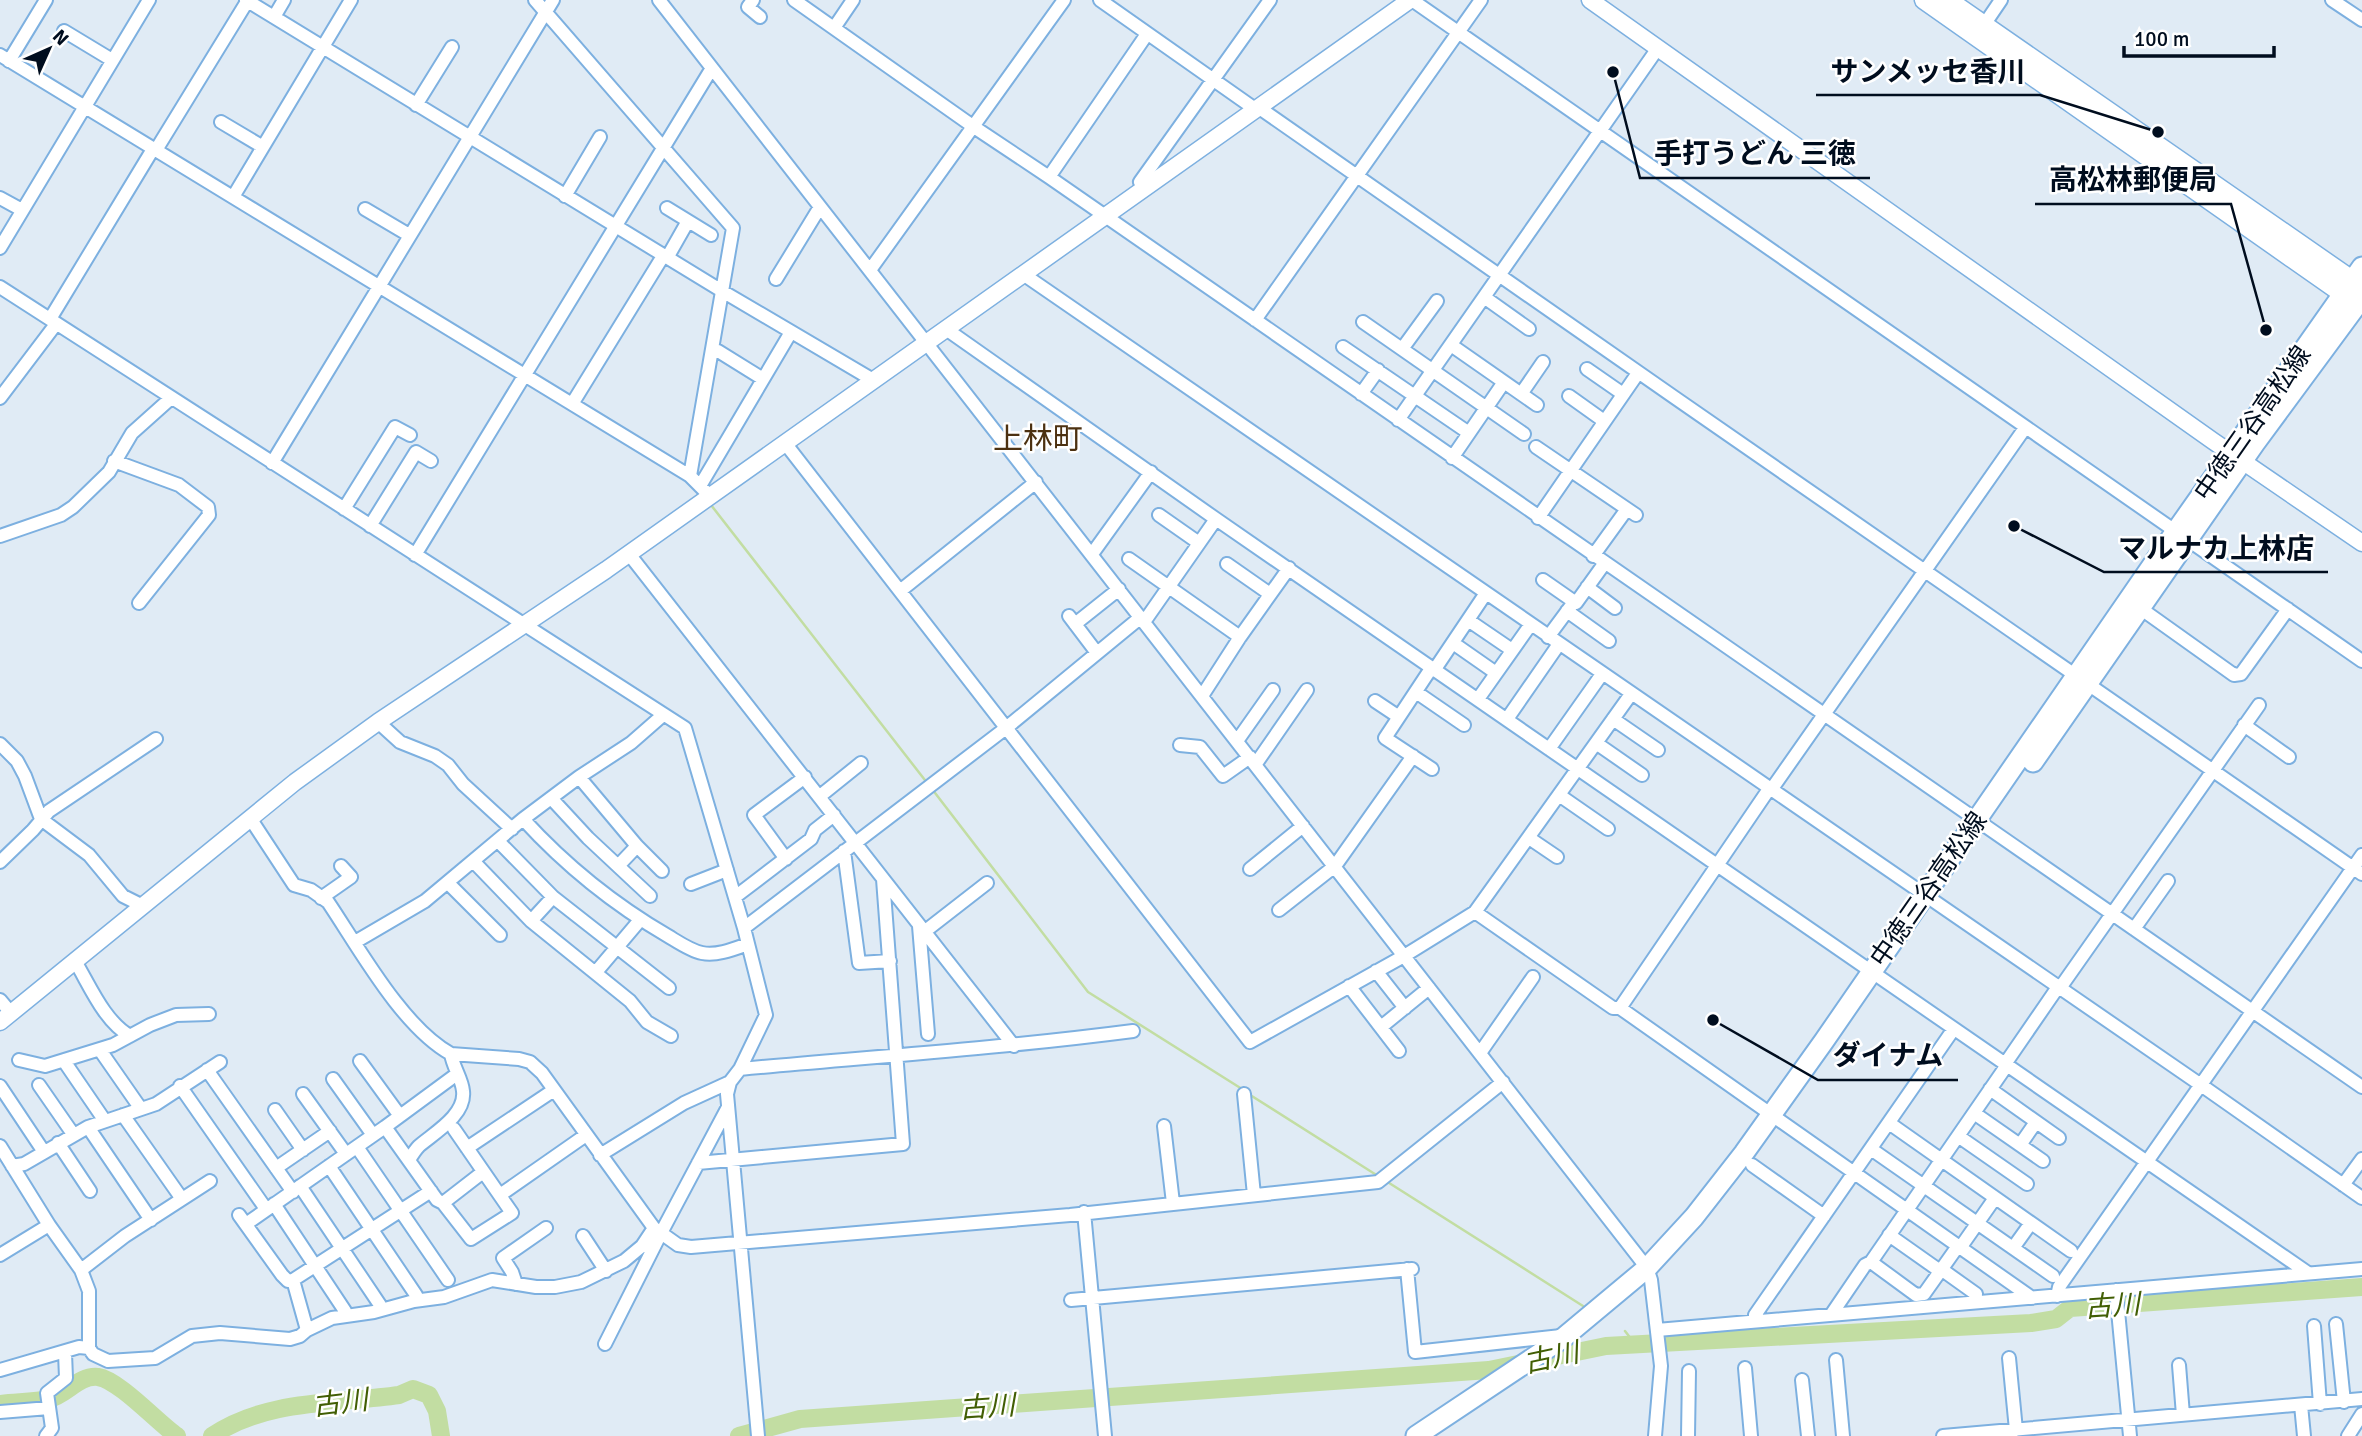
<svg xmlns="http://www.w3.org/2000/svg" width="2362" height="1436" viewBox="0 0 2362 1436" font-family="Signika,'Noto Sans JP',sans-serif">
	<style>
		.lines { fill: none; stroke-linecap: round; stroke-linejoin: round }
		.stream { stroke: #c2dda2; stroke-width: 2.5 }
		.river { stroke: #c2dda2; stroke-width: 18 }
		.minor-casing { stroke: #7db0e0; stroke-width: 16 }
		.tertiary-casing { stroke: #7db0e0; stroke-width: 19 }
		.secondary-casing { stroke: #7db0e0; stroke-width: 21 }
		.primary-casing { stroke: #7db0e0; stroke-width: 23 }
		.minor { stroke: #fff; stroke-width: 12 }
		.tertiary { stroke: #fff; stroke-width: 16 }
		.secondary { stroke: #fff; stroke-width: 18 }
		.primary { stroke: #fff; stroke-width: 19 }
		.labels { text-anchor: middle; stroke-width: 5; stroke-linejoin: round; paint-order: stroke }
		.street-label { font-size: 26px; fill: #000d1e; stroke: #fff }
		.water-label { font-size: 28px; font-style: italic; fill: #415e04; stroke: #fff }
		.quarter-label { font-size: 30px; fill: #4c3111; stroke: #fff }
		.leader { fill: none; stroke: #000d1e; stroke-width: 2.5 }
		.callout-dot { fill: #000d1e; stroke: #fff; stroke-width: 2.5 }
		.callout-label { font-size: 28px; text-anchor: middle; font-weight: bold; fill: #000d1e; stroke: #fff; stroke-width: 5; stroke-linejoin: round; paint-order: stroke }
	</style>
	<rect width="100%" height="100%" fill="#e0ebf5"/>
	<g class="lines">
		<!-- stream -->
		<path class="stream" d="M711,505l217,279
			M932,789l156,203 154,97
			M1247,1093l131,83
			M1386,1181l197,125
			M1625,1331l10,13"/>
		<!-- river -->
		<path class="river" d="M0,1404c16,-2 34,-2 49,-5 18,-4 29,-24 49,-22 21,3 60,46 79,59
			M212,1436c54,-37 125,-32 187,-41l14,-6 16,6 8,16 4,25
			M739,1436l61,-17 689,-49 117,-24 425,-23 25,-4 14,-11 292,-21"/>
		<!-- minor casing -->
		<g class="minor-casing">
			<path id="minor" d="M246,0l476,291 151,89
				M535,0l198,228 -43,248
				M659,0l988,1268 4,12 10,86 -6,70
				M753,0l-5,7 12,10
				M794,0l180,127 75,50 1313,910
				M1100,0l155,109
				M1412,0l950,661
				M2332,0l30,20
				M274,17l10,-17
				M1984,25l17,-25
				M834,28l19,-28
				M64,31l48,29
				M0,55l690,421 20,20
				M9,61l37,-61
				M416,105l36,-58
				M1258,107c367,257 736,512 1104,767
				M221,122l42,25
				M156,150l92,-150
				M1049,177l98,-143
				M1144,188l-4,-6 130,-182
				M565,196l35,-59
				M233,197l118,-197
				M0,198l22,12
				M667,208l44,27
				M365,209l44,26
				M0,248l149,-248
				M667,258l21,-37
				M870,270l194,-270
				M1023,274l1178,811 161,113
				M776,279l44,-72
				M0,287l685,441 59,200 22,87 -26,54
				M1484,297l45,32
				M50,319l103,-170
				M1255,320l226,-320
				M1363,322l161,112
				M946,329l270,190 1092,754
				M1451,345l86,60
				M1343,347l126,86
				M1402,349l35,-48
				M718,351l45,28
				M1587,369l36,25
				M1361,394l17,-24
				M1521,394l22,-32
				M1569,396l35,25
				M0,398l56,-74
				M572,404l91,-148
				M1398,420l260,-372
				M785,443l465,599 154,-86 71,-44 138,96h7
				M1536,447l100,68
				M1452,458l52,-76
				M114,461l65,24 29,22 1,8 -70,88
				M272,463l281,-463
				M700,486l91,-154
				M344,509l51,-82 15,8
				M1159,515l40,28
				M1538,518l100,-145
				M370,526l46,-74 15,9
				M0,536l61,-21 12,-8 36,-35 23,-39 38,-34
				M629,554l385,492
				M1092,554l59,-82
				M415,555l297,-487
				M1593,556l34,-47
				M1129,559l111,78 49,-69
				M1227,564l43,30
				M1543,580l33,23 28,-39
				M1587,587l28,21
				M900,591l136,-109
				M2140,608l94,67 7,-1 47,-65
				M1567,611l42,30
				M1069,616l28,37
				M1468,620l44,30
				M1144,622l72,-103
				M1075,624l44,-35
				M1548,637l23,-31
				M1453,643l43,30
				M1435,669l51,-76
				M1416,692l48,33
				M1202,696l38,-59
				M1478,699l53,-75
				M1375,701l24,16
				M1507,719l52,-75
				M1613,719l45,31
				M378,722l22,20 35,14 13,9 15,19 49,45
				M2244,725l45,32
				M1237,741l36,-51
				M1596,743l46,32
				M0,744l17,17 8,15 16,43 48,36 34,41 20,10
				M1180,745l20,2 23,29 27,-19
				M1549,749l53,-75
				M1255,765l52,-75
				M1432,769l-47,-31 47,-71
				M579,777l58,69 25,25
				M1769,789l-149,219 412,290
				M1771,790l254,-362
				M1559,795l49,34
				M820,796l41,-33
				M551,798l37,40 62,58
				M523,819c43,47 90,85 145,117 10,6 23,15 34,17 15,3 32,-4 46,-9
				M1529,838l28,19
				M498,841l55,56 116,91
				M844,851l15,112 31,-2
				M786,859l-32,-44 51,-38
				M0,862l33,-32 16,-19 107,-72
				M474,862l57,59 99,80 17,21 24,14
				M618,866l19,-20
				M1250,869l53,-43
				M448,883l52,52
				M691,884l36,-14
				M735,897l76,-58 4,-9 19,-15
				M321,898l30,-21 -10,-11
				M1279,910l56,-44 78,-110
				M1475,912l156,-218
				M531,921l22,-24
				M919,926l9,108
				M744,928l262,-200 135,-111
				M2134,929l34,-48
				M924,932l63,-49
				M355,942l70,-41 98,-82 56,-42 52,-34 32,-28
				M75,961c15,25 29,60 55,75
				M1376,971l29,37
				M596,972l44,-52
				M1349,986l50,65
				M2060,988l199,-283
				M0,1000l11,13
				M1381,1027l48,-39
				M102,1053l39,56
				M1480,1053l53,-76
				M19,1060l26,6 68,-21 37,-20 26,-10 33,-1
				M360,1061l40,55
				M66,1064l39,57
				M2005,1064l53,-77
				M207,1070l86,122
				M333,1079l40,56
				M39,1085l34,49
				M0,1086l44,66
				M180,1086l86,123
				M1990,1089l69,49
				M303,1094l43,60
				M1244,1094l10,101
				M275,1110l28,40
				M1974,1113l69,48
				M123,1115l59,84
				M1889,1123l182,128
				M1164,1126l9,77
				M88,1127l63,93
				M385,1127l52,73 6,3 28,36 41,-26 -58,-84
				M1958,1136l69,48
				M58,1143l32,48
				M2020,1145l16,-23
				M0,1146l49,79 32,45 8,21v57l4,6 15,7 47,-3 37,-22 28,-3 70,6 10,-3 7,-6 25,-12 42,-6 40,-11 30,-4 48,-17 44,7h19l26,-5 43,-21 18,-15 12,-18 -112,-155 -12,-11 -11,-3 -68,-5c-49,-27 -92,-106 -123,-152l-17,-12 -17,-5 -44,-67
				M357,1147l91,133
				M467,1148l87,-58
				M1871,1149l182,127
				M600,1155l84,-52 46,-21
				M409,1160c3,-5 6,-10 10,-14 15,-13 47,-31 44,-55 -1,-12 -10,-24 -12,-37
				M698,1163l205,-19 -20,-265
				M1752,1165l72,51
				M12,1166l12,-2 64,-37 68,-23 64,-42
				M329,1166l87,129
				M276,1168l54,-37
				M2343,1185l19,-26
				M300,1186l80,119
				M500,1195l86,-60
				M443,1203l40,-31
				M274,1204l71,107
				M1084,1212l21,224
				M239,1215l43,60 6,6 5,-1 138,-89
				M246,1224l139,-97 72,-53
				M654,1228l24,17 13,2 379,-32 308,-33 125,-100
				M1889,1235l51,36
				M583,1236l23,35
				M1958,1246l-34,48 -8,1 -45,-33 136,-197
				M1960,1248l35,-50
				M2013,1248l18,-25
				M0,1255l49,-30
				M1407,1269l8,83 146,-16
				M1941,1269l35,25
				M81,1270l44,-34 85,-55
				M293,1280l14,50
				M516,1284l-4,-12 -9,-14 43,-30
				M2116,1290l14,146
				M2057,1296l2,-9 303,-432
				M1071,1300l341,-31
				M1755,1315l198,-285
				M1831,1315l34,-50 6,-3
				M2336,1324l8,78
				M2314,1326l6,78
				M1657,1330l705,-61
				M605,1344l56,-111 67,-126
				M2009,1358l7,72
				M1836,1360l7,76
				M2179,1365l4,50
				M1745,1368l6,68
				M0,1370l79,-23 10,1
				M1802,1380l6,56
				M2301,1405l3,31
				M0,1412l49,-4
				M46,1436l6,-8 -5,-35 19,-15 -1,-25
				M758,1436l-31,-342 3,-12 10,-13c131,-12 262,-21 393,-38
				M1688,1436l1,-65
				M1943,1436l419,-37
				M2348,1436l14,-22"/>
		</g>
		<!-- tertiary casing -->
		<g class="tertiary-casing">
			<path id="tertiary" d="M1590,0l623,441 149,102
				M0,1022l295,-240 83,-60 228,-152 804,-570"/>
		</g>
		<!-- secondary casing -->
		<g class="secondary-casing">
			<path id="secondary" d="M1924,0l429,301
				M1948,0l414,287"/>
		</g>
		<!-- primary casing -->
		<g class="primary-casing">
			<path id="primary" d="M2033,762l222,-319 107,-145
				M1416,1436l147,-98 84,-70 47,-51 50,-64 80,-112 352,-510 186,-264"/>
		</g>
		<!-- minor -->
		<use href="#minor" class="minor"/>
		<!-- tertiary -->
		<use href="#tertiary" class="tertiary"/>
		<!-- secondary -->
		<use href="#secondary" class="secondary"/>
		<!-- primary -->
		<use href="#primary" class="primary"/>
	</g>
	<g class="labels">
		<!-- street labels -->
		<g class="street-label">
			<text transform="translate(2252 423) rotate(-55)" y="9">中徳三谷高松線</text>
			<text transform="translate(1928 889) rotate(-55)" y="9">中徳三谷高松線</text>
		</g>
		<!-- water labels -->
		<g class="water-label">
			<text transform="translate(2112 1305) rotate(-4)" y="10">古川</text>
			<text transform="translate(1551 1357) rotate(-12)" y="10">古川</text>
			<text transform="translate(340 1402) rotate(-7)" y="10">古川</text>
			<text transform="translate(987 1406) rotate(-4)" y="10">古川</text>
		</g>
		<!-- quarter labels -->
		<g class="quarter-label">
			<text x="1038" y="449">上林町</text>
		</g>
	</g>
	<!-- callouts -->
	<path class="leader" d="M2158 132L2040 95H1816M1613 72L1640 178H1870M2266 330L2231 204H2035M2014 526L2104 572H2328M1713 1020L1818 1080H1958"/>
	<g class="callout-dot">
		<circle cx="2158" cy="132" r="7"/>
		<circle cx="1613" cy="72" r="7"/>
		<circle cx="2266" cy="330" r="7"/>
		<circle cx="2014" cy="526" r="7"/>
		<circle cx="1713" cy="1020" r="7"/>
	</g>
	<g class="callout-label">
		<text x="1928" y="81">サンメッセ香川</text>
		<text x="1755" y="163">手打うどん 三徳</text>
		<text x="2133" y="189">高松林郵便局</text>
		<text x="2216" y="558">マルナカ上林店</text>
		<text x="1888" y="1065">ダイナム</text>
	</g>
	<!-- north arrow -->
	<g transform="translate(49 49) rotate(45)" stroke="#ffffff" stroke-width="5" paint-order="stroke">
	<path d="M0-5L12 26L0 18L-12 26Z" fill="#000d1e"/>
	<text y="-10" font-size="19" font-weight="bold" text-anchor="middle" fill="#000d1e">N</text>
	</g>
	<!-- scale -->
	<path d="M2124 46v10h150v-10" fill="none" stroke="#000d1e" stroke-width="3.5"/>
	<text x="2134" y="46" font-size="21" fill="#000d1e" stroke="#ffffff" stroke-width="5" paint-order="stroke">100 m</text>
</svg>
